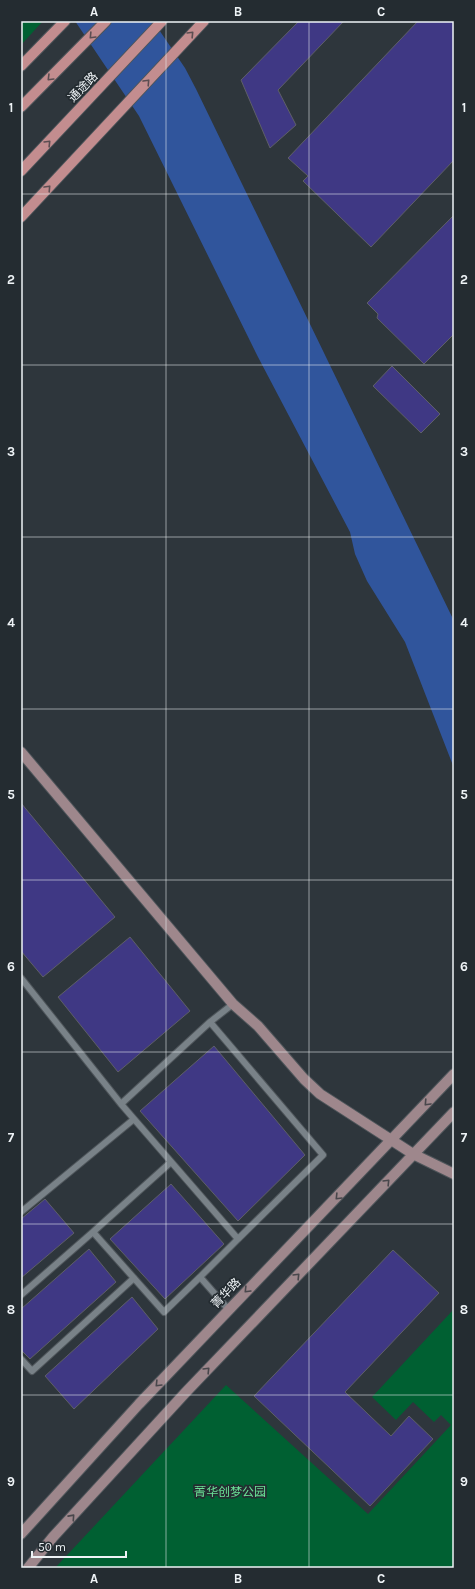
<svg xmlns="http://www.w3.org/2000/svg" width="475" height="1589" viewBox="0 0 475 1589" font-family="Karla,'Noto Sans SC',sans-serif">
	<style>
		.green { fill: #006032 }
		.water { fill: #30559c }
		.building { fill: #3f3884; stroke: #5e5f68 }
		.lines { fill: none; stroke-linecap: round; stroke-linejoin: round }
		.lane-casing { stroke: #4e555a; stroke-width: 8 }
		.secondary-casing { stroke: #4e555a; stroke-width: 12 }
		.primary-casing { stroke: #4e555a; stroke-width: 12 }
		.lane { stroke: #798288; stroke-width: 6 }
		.secondary { stroke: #9e878c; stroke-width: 10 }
		.primary { stroke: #c38d8f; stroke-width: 10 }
		.oneway { stroke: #5c4e52 }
		.oneway2 { stroke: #49474c }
		.grid { fill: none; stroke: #eef3f6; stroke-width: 1; stroke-opacity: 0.55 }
		.labels { text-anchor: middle; stroke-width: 3.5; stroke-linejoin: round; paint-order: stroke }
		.street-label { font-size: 12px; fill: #eef3f6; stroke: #242c31 }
		.park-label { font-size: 12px; fill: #6ae297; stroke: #242c31 }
		.neatline { fill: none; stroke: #eef3f6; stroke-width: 1.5 }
		.grid-label { font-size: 13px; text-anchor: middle; font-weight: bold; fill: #eef3f6 }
	</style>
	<rect width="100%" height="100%" fill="#2e363c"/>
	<!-- green -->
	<path class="green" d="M21,21h22l-22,24z
		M454,1309v259h-399l171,-183 142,129 83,-89 -10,-10 -7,7 -21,-20 -17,18 -24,-23z"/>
	<!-- water -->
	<path class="water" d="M75,21h78l32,47 11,21 258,532v147l-49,-126 -38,-61 -12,-27 -5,-22 -92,-175 -119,-241z"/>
	<!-- building -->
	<path class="building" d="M299,21h45l-66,69 18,35 -26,23 -29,-68z
		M418,21h36v139l-83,87 -68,-66 5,-5 -20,-18z
		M454,215v119l-30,30 -47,-46 1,-4 -11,-11z
		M392,366l48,48 -19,19 -48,-47z
		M21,803l94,114 -72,60 -22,-26z
		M130,937l60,74 -72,61 -60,-75z
		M214,1046l91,109 -67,66 -98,-110z
		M171,1184l53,60 -59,55 -55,-60z
		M45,1199l29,34 -53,45v-59z
		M89,1249l27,33 -86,77 -9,-9v-41z
		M393,1250l46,43 -94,99 46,44 18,-20 24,23 -63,67 -116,-110z
		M132,1297l26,32 -84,80 -29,-33z"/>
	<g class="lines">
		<!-- lane casing -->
		<g class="lane-casing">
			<path id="lane" d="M21,978l100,126 117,135 -38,38 29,33
				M210,1022l23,-18
				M121,1104l89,-82 113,133 -85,84
				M171,1162l-78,70 71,80 36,-35
				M21,1212l113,-93
				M21,1295l72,-63
				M21,1359l11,12 102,-93"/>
		</g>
		<!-- secondary casing -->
		<g class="secondary-casing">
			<path id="secondary" d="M21,752l212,252 25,22 46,53 16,15 93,60 41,20
				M21,1534l118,-130 315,-330
				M28,1568l25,-31 133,-145 268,-280"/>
		</g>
		<!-- primary casing -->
		<g class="primary-casing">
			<path id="primary" d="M21,66l44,-45
				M21,107l85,-86
				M21,171l141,-150
				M21,217l183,-196"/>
		</g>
		<!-- lane -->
		<use href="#lane" class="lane"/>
		<!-- secondary -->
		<use href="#secondary" class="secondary"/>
		<!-- primary -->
		<use href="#primary" class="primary"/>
	</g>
	<!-- one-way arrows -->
	<defs><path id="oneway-chevron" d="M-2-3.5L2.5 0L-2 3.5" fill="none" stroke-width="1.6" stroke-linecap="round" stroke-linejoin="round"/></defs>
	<g class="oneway">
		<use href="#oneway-chevron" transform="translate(191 34) rotate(-46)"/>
		<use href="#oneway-chevron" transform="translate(92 36) rotate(134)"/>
		<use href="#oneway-chevron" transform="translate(50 78) rotate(135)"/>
		<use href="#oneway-chevron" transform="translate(147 82) rotate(-47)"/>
		<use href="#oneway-chevron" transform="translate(48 143) rotate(-46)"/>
		<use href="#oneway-chevron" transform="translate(48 188) rotate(-47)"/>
	</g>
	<g class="oneway2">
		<use href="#oneway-chevron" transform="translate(427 1103) rotate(133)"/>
		<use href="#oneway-chevron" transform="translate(387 1182) rotate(-46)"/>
		<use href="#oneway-chevron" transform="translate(338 1197) rotate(134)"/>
		<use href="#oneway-chevron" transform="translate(297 1276) rotate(-46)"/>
		<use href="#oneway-chevron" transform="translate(247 1290) rotate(134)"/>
		<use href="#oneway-chevron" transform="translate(207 1370) rotate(-46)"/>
		<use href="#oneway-chevron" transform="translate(158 1384) rotate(134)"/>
		<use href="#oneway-chevron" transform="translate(72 1517) rotate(-48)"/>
	</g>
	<!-- grid -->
	<path class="grid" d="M166,21v1547M309,21v1547M21,194h433M21,365h433M21,537h433M21,709h433M21,880h433M21,1052h433M21,1224h433M21,1395h433"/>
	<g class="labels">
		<!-- street labels -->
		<g class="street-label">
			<text transform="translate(83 87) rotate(-46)" y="4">通途路</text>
			<text transform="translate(226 1293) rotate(-46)" y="4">菁华路</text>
		</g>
		<!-- park labels -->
		<g class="park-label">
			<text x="230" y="1496">菁华创梦公园</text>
		</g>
	</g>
	<!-- border -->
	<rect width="475" height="1589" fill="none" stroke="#242c31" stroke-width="44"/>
	<!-- scale -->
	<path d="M32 1551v6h94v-6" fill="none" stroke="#eef3f6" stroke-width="2"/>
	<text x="38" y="1551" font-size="12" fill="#eef3f6" stroke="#242c31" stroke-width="3" paint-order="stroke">50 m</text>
	<rect x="22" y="22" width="431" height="1545" class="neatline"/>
	<g class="grid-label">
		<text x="94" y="16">A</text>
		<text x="238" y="16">B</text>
		<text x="381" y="16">C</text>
		<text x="11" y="112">1</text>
		<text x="464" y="112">1</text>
		<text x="11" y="284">2</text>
		<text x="464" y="284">2</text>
		<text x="11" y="456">3</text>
		<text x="464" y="456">3</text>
		<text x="11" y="627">4</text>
		<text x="464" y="627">4</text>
		<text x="11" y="799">5</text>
		<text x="464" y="799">5</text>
		<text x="11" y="971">6</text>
		<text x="464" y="971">6</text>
		<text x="11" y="1142">7</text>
		<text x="464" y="1142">7</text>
		<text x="11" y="1314">8</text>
		<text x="464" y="1314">8</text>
		<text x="11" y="1486">9</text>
		<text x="464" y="1486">9</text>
		<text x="94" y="1583">A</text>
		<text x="238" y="1583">B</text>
		<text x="381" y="1583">C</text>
	</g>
</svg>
